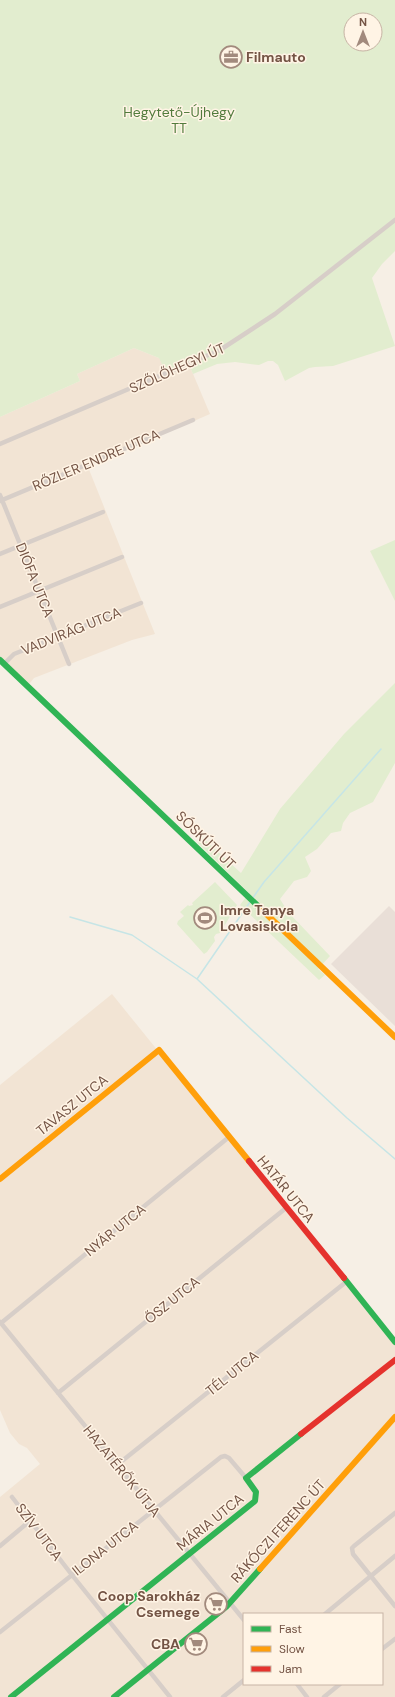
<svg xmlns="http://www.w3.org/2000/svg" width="395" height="1697" viewBox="0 0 395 1697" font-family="'DM Sans',sans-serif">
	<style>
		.residential { fill: #f2e4d4; fill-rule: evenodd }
		.industrial { fill: #e9dfd7 }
		.green { fill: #e2edcf; fill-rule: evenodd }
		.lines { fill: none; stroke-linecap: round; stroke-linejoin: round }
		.stream { stroke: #c6e5e6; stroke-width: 1.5 }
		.street { stroke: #d7cec8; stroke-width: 4.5 }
		.fast { stroke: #30b455; stroke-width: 6 }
		.slow { stroke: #ff9f0a; stroke-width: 6 }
		.jam { stroke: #e5322d; stroke-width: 6 }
		.labels { text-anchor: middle; stroke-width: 3; stroke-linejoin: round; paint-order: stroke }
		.poi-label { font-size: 14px; font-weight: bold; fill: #745445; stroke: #fff4e5; text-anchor: start }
		.park-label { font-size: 14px; fill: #527b3d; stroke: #fff4e5 }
		.street-label { font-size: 14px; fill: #745445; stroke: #fff4e5 }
	</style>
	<rect width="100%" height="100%" fill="#f6efe5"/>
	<!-- residential -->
	<path class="residential" d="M134,348l25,10 29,4 22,52 -122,53 67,167 -23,6 -98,38 -8,10 -26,-25v-246l80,-36 -3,-7z
		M112,994l283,350v353h-395v-200l40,-33 -13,-16 -8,-4 -9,-11 -10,-23v-325zM244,1614h138v70h-138z"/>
	<!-- industrial -->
	<path class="industrial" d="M389,906l6,6v114l-64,-62z"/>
	<!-- green -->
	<path class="green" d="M0,0h395v251l-13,13 -10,14 23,68 -62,20 -18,1 -6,1 -24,13 -7,-16 -5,-4h-5l-9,4 -24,-3 -18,2 -24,10 -5,-12 -22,10 -7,-14 -25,-10 -57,26 3,7 -80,36zM351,20h24v24h-24z
		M395,540v61l-25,-50z
		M395,683v80l-22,39 -23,11 -7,10 -2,8 -10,2 -14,16 -12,8 6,14 -4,6 -13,4 -14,18 8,13 42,44 -12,13 7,6 -6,5 -79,-75 9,-12 -51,-50 4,-6 39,36 39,-64 64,-75z
		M215,882l22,23 -17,28 -4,1 -2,3 1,4 -8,11 -3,2 -27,-30 1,-3 6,-5 -4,-4 8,-7 1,1 4,-1 -1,-2z"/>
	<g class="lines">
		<!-- stream -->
		<path class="stream" d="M252,899l12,-17 117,-133
			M70,917l62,18 65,44 150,139 48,41
			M197,979l53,-77"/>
		<!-- street -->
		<path class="street" d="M0,444l220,-94 55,-36 120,-94
			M0,495l69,169
			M0,501l193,-81
			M0,554l103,-42
			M0,607l122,-50
			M4,664l10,-10 127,-51
			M0,1322l244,298
			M1,1323l228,-186
			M58,1393l228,-185
			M117,1465l229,-183
			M12,1497l60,78 98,122
			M395,1513l-41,33 -2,2 1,6 42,52
			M0,1546l31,-26
			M325,1614l70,-58
			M0,1632l221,-175 4,-1 4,2 17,20
			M382,1649l13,-10
			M297,1684l10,13
			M223,1697l21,-17
			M324,1697l16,-13"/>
		<!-- fast -->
		<path class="fast" d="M0,660l259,247
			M344,1278l51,64
			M11,1697l244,-196 1,-9 -10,-14 55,-44
			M114,1697l112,-90 34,-38"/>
		<!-- slow -->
		<path class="slow" d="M259,907l136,130
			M0,1179l159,-129 90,111
			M260,1569l135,-152"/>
		<!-- jam -->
		<path class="jam" d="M249,1161l95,117
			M301,1434l94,-74"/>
	</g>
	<!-- icons -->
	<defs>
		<g id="office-ring" transform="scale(1.15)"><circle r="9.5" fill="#fff4e5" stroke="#a28a7d" stroke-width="1.5"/><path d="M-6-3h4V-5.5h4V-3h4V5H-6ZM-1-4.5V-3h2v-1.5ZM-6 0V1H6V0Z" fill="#a28a7d"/></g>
		<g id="stadium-ring" transform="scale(1.15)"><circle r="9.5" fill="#fff4e5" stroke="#a28a7d" stroke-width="1.5"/><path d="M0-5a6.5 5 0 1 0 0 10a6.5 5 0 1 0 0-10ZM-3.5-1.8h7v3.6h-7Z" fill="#a28a7d"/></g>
		<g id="supermarket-ring" transform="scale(1.15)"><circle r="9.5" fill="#fff4e5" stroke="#a28a7d" stroke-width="1.5"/><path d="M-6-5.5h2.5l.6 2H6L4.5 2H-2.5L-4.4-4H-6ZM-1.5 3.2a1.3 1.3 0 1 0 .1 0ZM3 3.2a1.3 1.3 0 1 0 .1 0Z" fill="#a28a7d"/></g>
	</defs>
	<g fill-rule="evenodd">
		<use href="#office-ring" x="231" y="57"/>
		<use href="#stadium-ring" x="205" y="918"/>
		<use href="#supermarket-ring" x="216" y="1604"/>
		<use href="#supermarket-ring" x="196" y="1644"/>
	</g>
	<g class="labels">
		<!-- poi labels -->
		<g class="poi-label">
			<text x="246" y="62">Filmauto</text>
			<text x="220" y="915">Imre Tanya<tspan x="220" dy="16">Lovasiskola</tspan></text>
			<text x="200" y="1601" text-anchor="end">Coop Sarokház<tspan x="200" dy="16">Csemege</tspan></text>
			<text x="180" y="1649" text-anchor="end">CBA</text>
		</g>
		<!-- park labels -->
		<g class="park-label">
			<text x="179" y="117">Hegytető-Újhegy<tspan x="179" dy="16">TT</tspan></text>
		</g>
		<!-- street labels -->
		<g class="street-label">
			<text transform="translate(177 368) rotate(-24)" y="5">SZŐLŐHEGYI ÚT</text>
			<text transform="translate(96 460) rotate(-23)" y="5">RŐZLER ENDRE UTCA</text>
			<text transform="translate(35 580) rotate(68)" y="5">DIÓFA UTCA</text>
			<text transform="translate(71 631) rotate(-22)" y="5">VADVIRÁG UTCA</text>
			<text transform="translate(206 840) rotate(44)" y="5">SÓSKÚTI ÚT</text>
			<text transform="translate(72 1105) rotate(-39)" y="5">TAVASZ UTCA</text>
			<text transform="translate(286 1189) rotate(51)" y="5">HATÁR UTCA</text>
			<text transform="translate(115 1230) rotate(-39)" y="5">NYÁR UTCA</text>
			<text transform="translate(172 1300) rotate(-39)" y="5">ŐSZ UTCA</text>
			<text transform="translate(232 1373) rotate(-39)" y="5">TÉL UTCA</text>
			<text transform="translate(122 1471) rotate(51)" y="5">HAZATÉRŐK ÚTJA</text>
			<text transform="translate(210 1522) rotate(-39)" y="5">MÁRIA UTCA</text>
			<text transform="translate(278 1531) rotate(-48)" y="5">RÁKÓCZI FERENC ÚT</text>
			<text transform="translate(39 1532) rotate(53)" y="5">SZÍV UTCA</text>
			<text transform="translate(105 1548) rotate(-38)" y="5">ILONA UTCA</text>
		</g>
	</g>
	<!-- legend -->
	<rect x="243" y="1613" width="140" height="72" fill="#fff4e5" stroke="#c7b4a5"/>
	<rect x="251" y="1626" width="20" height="6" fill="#30b455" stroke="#c7b4a5"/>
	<text x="279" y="1633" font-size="12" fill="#745445">Fast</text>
	<rect x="251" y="1646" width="20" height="6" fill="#ff9f0a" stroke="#c7b4a5"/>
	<text x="279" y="1653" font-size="12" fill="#745445">Slow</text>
	<rect x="251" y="1666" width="20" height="6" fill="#e5322d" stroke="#c7b4a5"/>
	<text x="279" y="1673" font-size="12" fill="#745445">Jam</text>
	<!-- north arrow -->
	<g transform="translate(363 32)"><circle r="19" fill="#fff4e5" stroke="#c7b4a5"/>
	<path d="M0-3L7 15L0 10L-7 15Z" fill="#a28a7d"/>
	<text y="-6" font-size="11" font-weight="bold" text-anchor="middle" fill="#745445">N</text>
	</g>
</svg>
